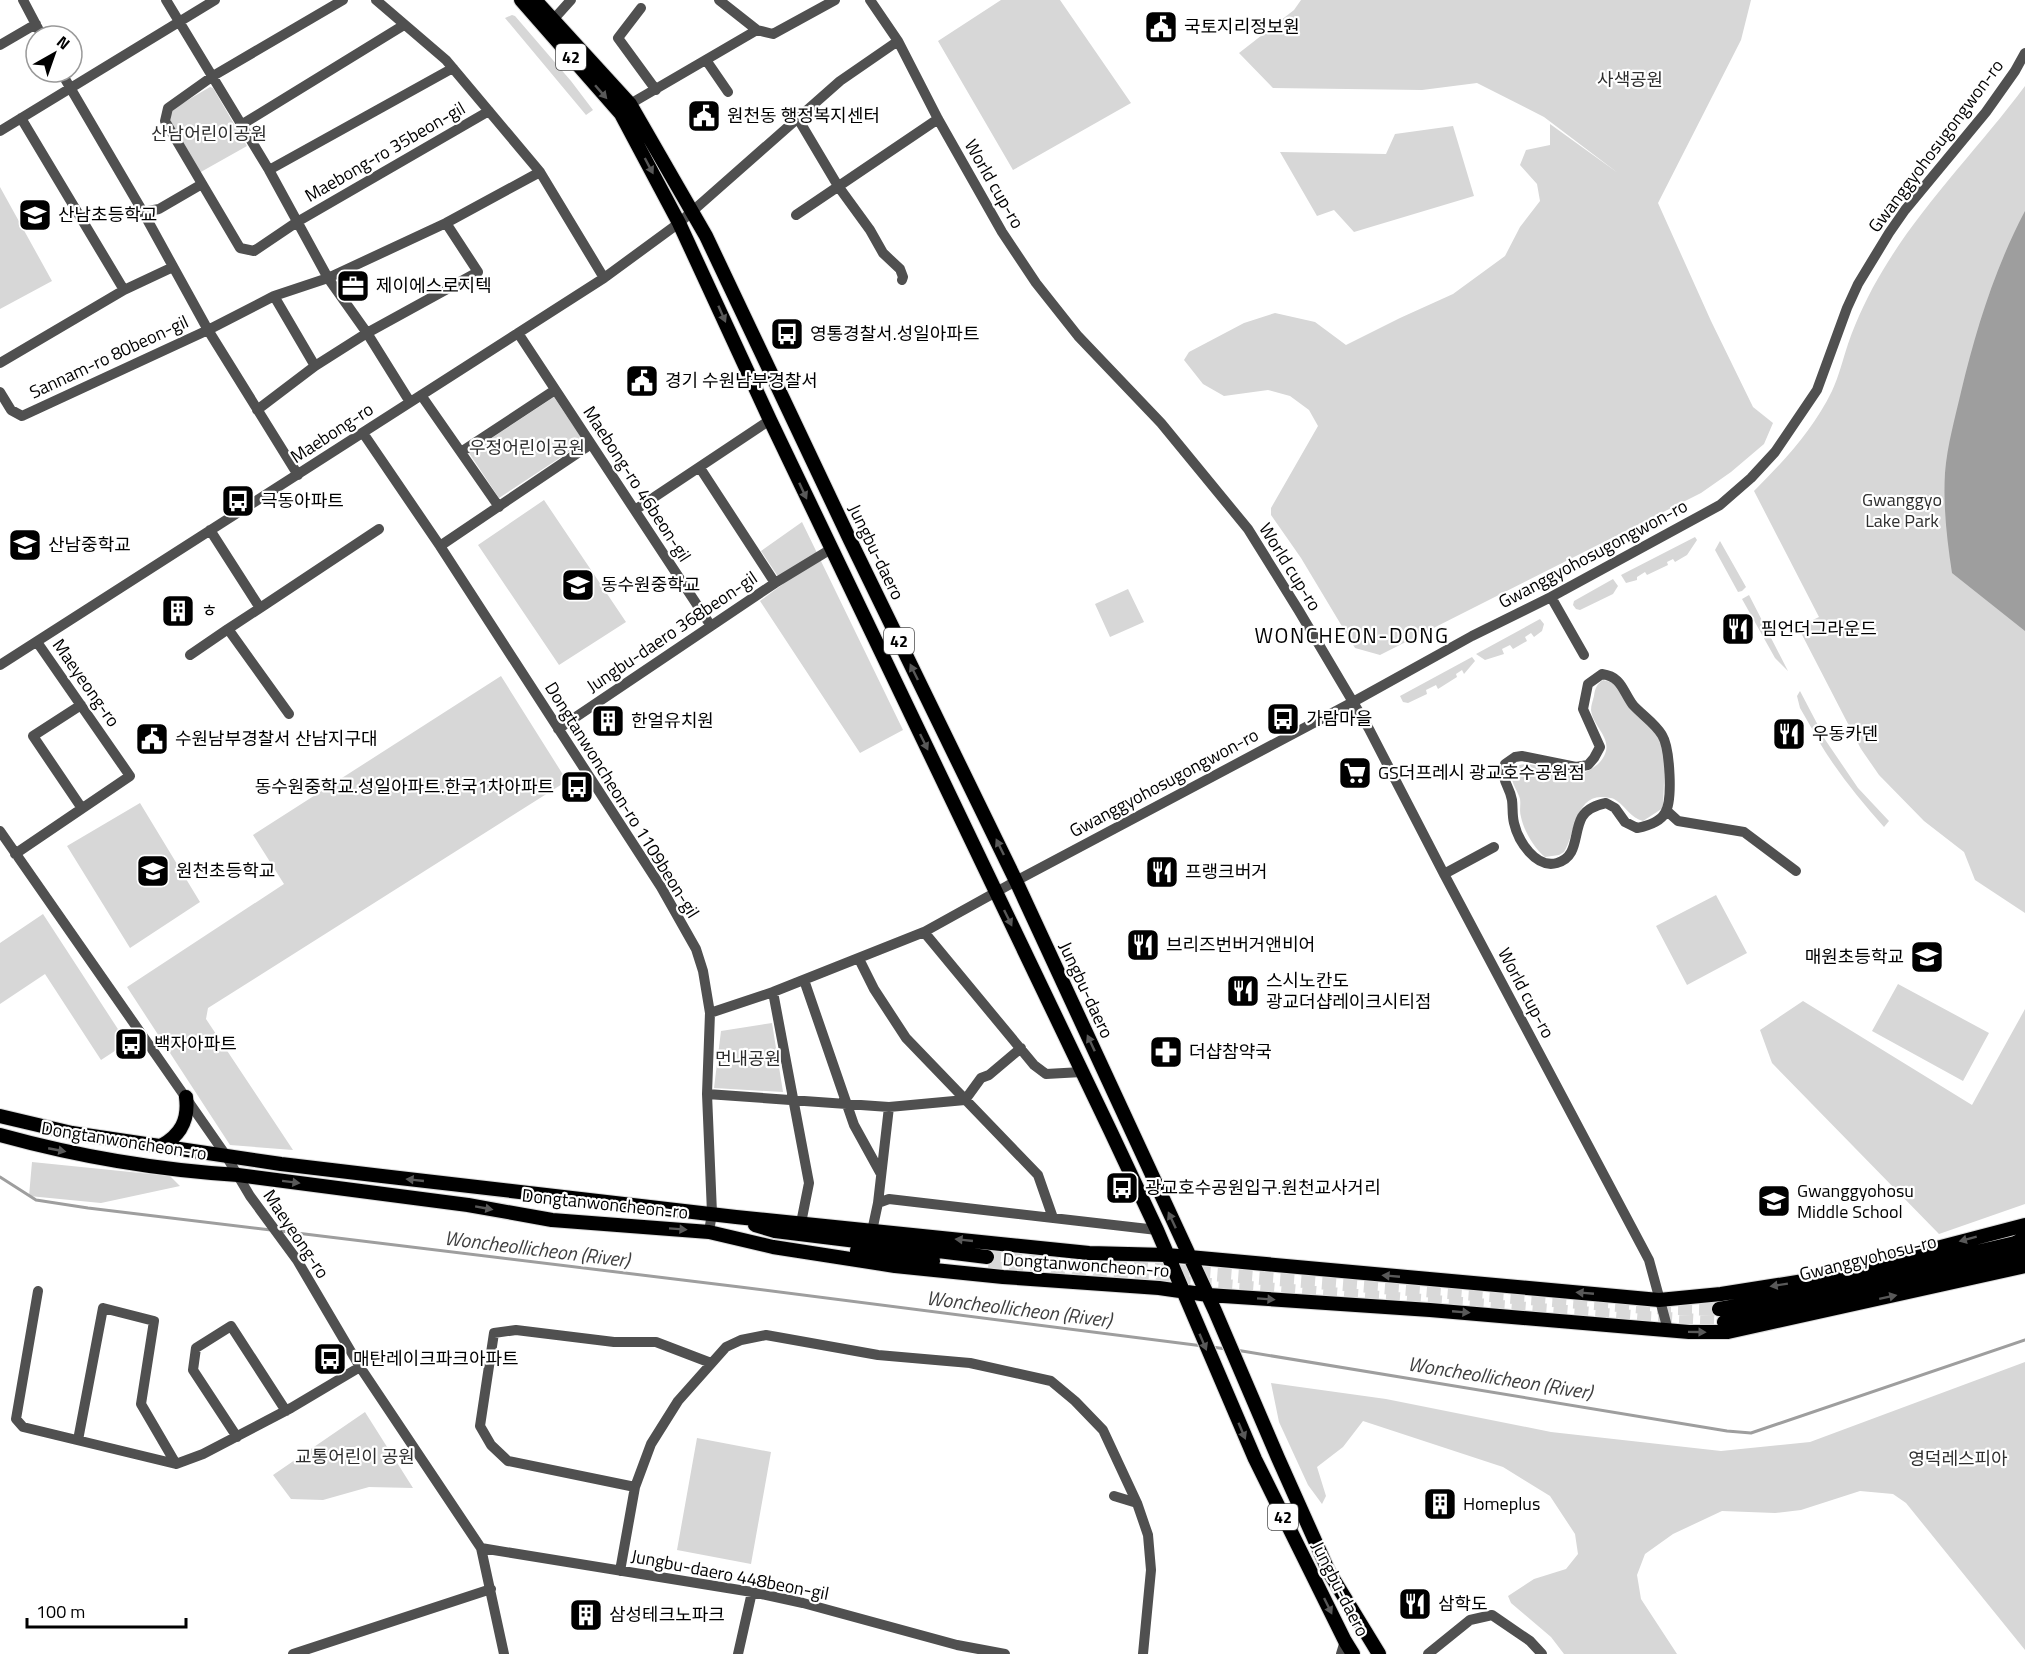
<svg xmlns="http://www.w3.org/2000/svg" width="2025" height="1654" viewBox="0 0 2025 1654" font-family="'Titillium Web','Noto Sans KR',sans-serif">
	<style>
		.green { fill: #d7d7d7 }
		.water { fill: #9e9e9e }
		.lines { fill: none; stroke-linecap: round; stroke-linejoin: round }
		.stream { stroke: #9e9e9e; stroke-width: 3 }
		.major-tunnel { stroke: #d9d9d9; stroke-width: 14; stroke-dasharray: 14 7; stroke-linecap: butt }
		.major-casing { stroke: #dbdbdb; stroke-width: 16 }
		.minor { stroke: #505050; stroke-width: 10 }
		.major { stroke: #000; stroke-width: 14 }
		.oneway { fill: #595959 }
		.labels { text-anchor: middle; stroke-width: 4.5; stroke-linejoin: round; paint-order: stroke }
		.shield { fill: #fff; stroke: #4c4c4c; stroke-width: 1.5 }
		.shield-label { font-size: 16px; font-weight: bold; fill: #000 }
		.poi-label { font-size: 18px; fill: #000; stroke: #fff; text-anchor: start }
		.park-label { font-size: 18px; fill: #2e2e2e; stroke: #fff }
		.street-label { font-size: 18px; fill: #000; stroke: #fff }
		.water-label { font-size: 20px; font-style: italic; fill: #3f3f3f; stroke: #fff }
		.quarter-label { font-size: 21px; letter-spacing: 1.5px; fill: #000; stroke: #fff }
	</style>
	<rect width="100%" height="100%" fill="#fff"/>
	<!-- green -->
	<path class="green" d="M1001,0h59l71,103 -118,67 -75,-129z
		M1301,0h450l-10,40 -83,163 53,118 42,86 20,16 -9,21 -33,28 -30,21 -321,162 -25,-7 -54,-90 -30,-43v-7l47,-82 -9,-16 -19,-14 -22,-6 -44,6 -21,-12 -19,-24 5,-8 55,-29 31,-10 40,9 31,23 54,-27 53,-24 52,-38 15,-29 20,-26 -3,-17 -17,-19 6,-15 24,-5v-21l68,49 -74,-56 -67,-34 -55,7 -149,-2 -34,-35 55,-43z
		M512,15l3,1 56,65 22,29 -7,5 -81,-97z
		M2025,86v827l-50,-33 -11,-28 -40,-31 -45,-46 -18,-26 -63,-122 21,-10 -65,-126c30,-30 59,-61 78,-100 7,-15 11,-32 16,-47 9,-26 21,-51 35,-74 40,-67 96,-122 142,-184z
		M210,87l3,1 34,58 -48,27 -29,-50 1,-13z
		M1453,126l21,70 -120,36 -20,-22 -17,6 -37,-64 106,2 9,-20z
		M0,187l52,94 -52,28z
		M554,397l30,45 -85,56 -30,-45z
		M544,500l82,122 -67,43 -81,-120z
		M802,522l101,208 -43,23 -100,-152 23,-17 -22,-33z
		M1695,537l2,3 -10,15 -12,7 -2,-3 -6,3 1,3 -21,10 -2,-3 -8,5v3l-11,3 -5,-8z
		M1720,541l26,46 -4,4 -4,1 -23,-42z
		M1613,579l5,7 -5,8 -33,16 -4,-1 -3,-4 1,-4z
		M1128,589l16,33 -34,15 -15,-33z
		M1749,595l39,76 -13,-13 -33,-59z
		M1540,619l4,5 -2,7 -8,6 -3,-4 -6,4 2,4 -14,8 -3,-4 -8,4 2,5 -19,6 -9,-6z
		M1472,657l3,4 -11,13 -2,-4 -6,4 1,3 -19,12 -2,-4 -10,5 1,4 -19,9 -5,-1 -3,-6z
		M501,676l66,105 -359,227 -2,11 87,131 -63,-5 -103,-158 157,-103 -31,-49z
		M1603,680l11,3 44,52 7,20 -2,53 -20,13c-12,-3 -17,-14 -26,-20 -5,-4 -8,-3 -14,-4 -28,-2 -28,38 -39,55l-5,3 -14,2c-11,-9 -21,-26 -24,-40 -2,-6 0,-12 -1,-18 -2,-8 -11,-19 -8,-27 3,-7 9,-8 16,-8l52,9c8,-1 14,-5 20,-11 18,-22 -7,-33 -9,-52 0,-5 2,-10 3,-14 1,-8 3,-12 9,-16z
		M1800,691l22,42 -7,1 -15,-26 -3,-12z
		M1824,738l34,50 31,33 -5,6c-25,-28 -47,-55 -66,-87z
		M140,803l60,99 -70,46 -63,-102z
		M1716,895l31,58 -60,32 -31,-59z
		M43,914l84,129 -26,17 -56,-86 -45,30v-61z
		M1898,984l91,49 -26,48 -91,-50z
		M1803,1001l169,104 53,-96v195l-86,30 -167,-171 -12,-33z
		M772,1023l11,69 -69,-4 7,-57z
		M32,1162l138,14 10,10 -79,17 -72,-7z
		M2025,1362v288l-119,-147 -13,-9 -33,-3 -59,19 -26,3 -53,-2 -49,23 -28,20 -8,21 4,24 36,55h-113l-13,-17 -40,-34 -3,-7 26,-17 32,-10 12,-15 -3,-20 -25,-38 -47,-29 -140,-46 -20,26 -26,20 9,29 -4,8 -14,-19 -29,-63 -8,-39 115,16 165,33 170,19 89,-9z
		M365,1412l48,76 -44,-1 -46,13 -32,-1 -18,-24z
		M697,1438l74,14 -20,112 -74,-14z"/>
	<!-- water -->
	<path class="water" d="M2025,211v420l-73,-58c-5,-33 -9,-66 -7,-100 2,-27 10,-55 16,-81 15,-63 34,-124 64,-181z"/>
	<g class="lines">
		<!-- stream -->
		<path class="stream" d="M0,1177l36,23 52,8 183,22
			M280,1231l460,56 463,59
			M1212,1347l14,2
			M1236,1350l491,81 24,2 274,-93"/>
		<!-- major-tunnel -->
		<path class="major-tunnel" d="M987,1257l659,50 73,2
			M988,1268l659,50 77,4"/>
		<!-- major casing -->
		<g class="major-casing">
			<path id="major" d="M521,0l100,114 58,109 91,197 340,710 47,100 98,229 90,182 8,13
				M535,0l95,104 76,132 144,304 166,341 199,430 63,147 51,114 50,82
				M0,1116l72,17 209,31 101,12 354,41 353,36 78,2 492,45 62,-6 101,-16 203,-53
				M0,1135c76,21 159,35 238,40l230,30 84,15 157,12 64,15 122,19 108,11 156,11 49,7 222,15 259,22h39l297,-66
				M161,1146c20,-11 28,-26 25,-49
				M755,1225l20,6 212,26
				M857,1251l76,10
				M1719,1309l62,-11 234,-55 10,-5
				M1724,1322l69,-14 232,-56"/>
		</g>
		<!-- minor -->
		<path class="minor" d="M23,0l19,36
			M166,0l103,170 59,108 39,55 43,69
			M343,0l-130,76 -45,32 -3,13 75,127 14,3 43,-29 192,-111
			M376,0l70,60 94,112 64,106
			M870,0l28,41 40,78 64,113 34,51 42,53 83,87 87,106 51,82 70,118 75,145 205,386 19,70
			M641,8l-23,30 38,52
			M553,20l18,-20
			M757,30l16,4 62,-34
			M0,45l36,-21
			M706,60l22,32
			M61,72l82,140 65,118 90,145
			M630,104l127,-74 -38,-30
			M797,117l41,69 32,44 13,23 17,16 3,8 -1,3
			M21,118l103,172
			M241,125l163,-100
			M0,131l215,-131
			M269,170l184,-102
			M143,212l16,-3 43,-25
			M796,215l142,-96
			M274,296l41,70
			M518,333l193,293
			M0,363l124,-73 49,-23
			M0,392l11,18 11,6 186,-86 66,-34 54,-18 118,-55 94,-51
			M421,395l78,112
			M257,410l58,-44 52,-33 111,-61 -32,-49
			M363,433l77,113 221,341 35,62 7,22 7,42 -3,81 5,119 -3,19
			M461,452l94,-62
			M700,468l75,115
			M635,510l135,-90
			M210,530l50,78 119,-79
			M440,546l151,-102
			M1551,597l33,58
			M260,608l-32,21 61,85
			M190,655l38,-26
			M0,665l604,-387 75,-55 161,-142 58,-40
			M1602,674c20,3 20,16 31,31 9,10 22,18 29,30 8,13 11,66 3,78 -5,9 -18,13 -28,15l-12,-6 -10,-14 -9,-5c-9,2 -19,5 -24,14 -9,16 -3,40 -25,46 -21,6 -39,-22 -43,-40 -2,-8 -1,-16 -2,-23 -3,-16 -11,-17 -7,-36l10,-7 7,-1 54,11 12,-2 6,-7 6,-11 -17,-38 5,-25z
			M81,705l-48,31 48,71
			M558,729l217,-146 56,-34
			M1667,811l11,10 66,11 52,39
			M0,831l225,323 25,42 47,64 63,107 121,181 23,106
			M15,854l115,-78 -93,-134
			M1444,874l50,-27
			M924,932l110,133 12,9 36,-2
			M859,959l15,30 32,49 132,137 15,43
			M804,980l50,145 27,49
			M773,992l36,191 -8,40
			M710,1013l63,-21 151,-60 92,-51 337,-179 119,-66 79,-39 169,-92 31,-27 24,-26 42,-62 30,-82 11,-24 31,-51 16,-23 81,-98 29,-41 10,-18
			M707,1094l182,13 76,-7 16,-22 8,-3 32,-27
			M878,1203l11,-4 268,31
			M872,1231l6,-28 11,-96
			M38,1291l-22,128 7,8 153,37 27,-10 88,-46 69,-41
			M237,1437l-44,-67 3,-22 35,-22 55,85
			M78,1440l25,-132 51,13 -13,83 35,60
			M635,1487l-127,-26 -17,-16 -11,-19 14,-93 22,-3 98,12h42l55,21
			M1114,1496l23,7 11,32 3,35 -8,84
			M481,1548l271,44 51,11 154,42 48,9
			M620,1571l15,-84 16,-43 27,-43 48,-54 15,-7 25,-5 112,20 92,8 81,18 24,20 28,29 34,73
			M293,1654l198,-65
			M738,1654l14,-62
			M1341,1654l4,-13
			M1428,1654l42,-34 22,-5 38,26 12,13"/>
		<!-- major -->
		<use href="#major" class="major"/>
	</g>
	<!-- one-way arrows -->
	<defs><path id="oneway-solid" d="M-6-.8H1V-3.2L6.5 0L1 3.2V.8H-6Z" transform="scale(1.5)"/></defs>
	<g class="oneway">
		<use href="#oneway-solid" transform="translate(601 92) rotate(49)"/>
		<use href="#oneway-solid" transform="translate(649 166) rotate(62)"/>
		<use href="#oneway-solid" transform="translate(722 314) rotate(66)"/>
		<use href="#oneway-solid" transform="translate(803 491) rotate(65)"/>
		<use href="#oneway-solid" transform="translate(914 672) rotate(-116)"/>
		<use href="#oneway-solid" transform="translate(924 742) rotate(64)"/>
		<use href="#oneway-solid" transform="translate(1000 847) rotate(-116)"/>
		<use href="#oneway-solid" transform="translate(1008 918) rotate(64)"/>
		<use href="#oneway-solid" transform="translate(1091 1043) rotate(-115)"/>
		<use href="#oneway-solid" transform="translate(57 1150) rotate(11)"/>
		<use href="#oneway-solid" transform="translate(415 1180) rotate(-174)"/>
		<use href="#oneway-solid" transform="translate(291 1182) rotate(7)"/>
		<use href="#oneway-solid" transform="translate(484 1208) rotate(10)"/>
		<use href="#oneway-solid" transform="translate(1172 1220) rotate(-115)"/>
		<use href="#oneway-solid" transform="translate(678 1229) rotate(4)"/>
		<use href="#oneway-solid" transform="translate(1968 1239) rotate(165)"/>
		<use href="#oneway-solid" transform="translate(964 1240) rotate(-174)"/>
		<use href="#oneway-solid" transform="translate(1391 1276) rotate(-175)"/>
		<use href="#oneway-solid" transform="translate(1779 1285) rotate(171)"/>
		<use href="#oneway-solid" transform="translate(1585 1293) rotate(-175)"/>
		<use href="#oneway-solid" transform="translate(1888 1297) rotate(-12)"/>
		<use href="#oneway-solid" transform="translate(1266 1299) rotate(4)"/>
		<use href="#oneway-solid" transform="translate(1461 1312) rotate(5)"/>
		<use href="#oneway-solid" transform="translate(1697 1332) rotate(1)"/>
		<use href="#oneway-solid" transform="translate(1203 1342) rotate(67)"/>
		<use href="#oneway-solid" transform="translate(1242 1431) rotate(67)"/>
		<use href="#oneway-solid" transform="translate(1328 1606) rotate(64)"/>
	</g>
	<!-- icons -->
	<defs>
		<g id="civic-square" transform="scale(1.725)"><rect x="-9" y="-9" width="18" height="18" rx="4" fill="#000" stroke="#fff"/><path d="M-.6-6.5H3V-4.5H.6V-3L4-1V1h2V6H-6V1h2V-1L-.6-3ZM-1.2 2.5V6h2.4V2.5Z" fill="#fff"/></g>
		<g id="school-square" transform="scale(1.725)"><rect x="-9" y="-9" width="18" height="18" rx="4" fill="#000" stroke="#fff"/><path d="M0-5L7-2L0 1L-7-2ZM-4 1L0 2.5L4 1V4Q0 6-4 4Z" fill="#fff"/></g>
		<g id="office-square" transform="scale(1.725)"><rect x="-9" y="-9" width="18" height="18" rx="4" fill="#000" stroke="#fff"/><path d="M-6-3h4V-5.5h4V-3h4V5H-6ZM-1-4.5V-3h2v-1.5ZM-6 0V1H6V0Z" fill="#fff"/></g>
		<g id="bus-square" transform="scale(1.725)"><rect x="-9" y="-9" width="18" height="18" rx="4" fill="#000" stroke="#fff"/><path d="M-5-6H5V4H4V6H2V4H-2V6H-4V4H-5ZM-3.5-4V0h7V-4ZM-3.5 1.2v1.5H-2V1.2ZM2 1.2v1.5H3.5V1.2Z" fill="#fff"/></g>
		<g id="building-square" transform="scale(1.725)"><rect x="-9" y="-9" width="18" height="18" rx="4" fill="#000" stroke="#fff"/><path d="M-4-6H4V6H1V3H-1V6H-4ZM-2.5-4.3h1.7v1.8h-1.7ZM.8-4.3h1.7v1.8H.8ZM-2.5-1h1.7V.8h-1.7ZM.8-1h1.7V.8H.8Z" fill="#fff"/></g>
		<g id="restaurant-square" transform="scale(1.725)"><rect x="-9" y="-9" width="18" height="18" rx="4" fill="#000" stroke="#fff"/><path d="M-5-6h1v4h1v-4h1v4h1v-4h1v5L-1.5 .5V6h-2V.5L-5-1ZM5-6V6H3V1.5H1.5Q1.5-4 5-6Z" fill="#fff"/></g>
		<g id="supermarket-square" transform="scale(1.725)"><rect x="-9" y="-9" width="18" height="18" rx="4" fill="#000" stroke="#fff"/><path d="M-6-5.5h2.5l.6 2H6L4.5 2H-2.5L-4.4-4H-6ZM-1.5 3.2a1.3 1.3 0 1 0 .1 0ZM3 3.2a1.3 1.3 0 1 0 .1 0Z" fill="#fff"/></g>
		<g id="pharmacy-square" transform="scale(1.725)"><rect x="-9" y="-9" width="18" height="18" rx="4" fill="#000" stroke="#fff"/><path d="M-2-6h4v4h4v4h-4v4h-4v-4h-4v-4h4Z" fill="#fff"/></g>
	</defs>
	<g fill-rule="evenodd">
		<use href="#civic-square" x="1161" y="27"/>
		<use href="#civic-square" x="704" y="116"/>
		<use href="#school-square" x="35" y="215"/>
		<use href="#office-square" x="353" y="286"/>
		<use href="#bus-square" x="787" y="334"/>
		<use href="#civic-square" x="642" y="381"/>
		<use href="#bus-square" x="238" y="501"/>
		<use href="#school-square" x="25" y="545"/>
		<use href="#school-square" x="578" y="585"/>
		<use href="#building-square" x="178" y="611"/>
		<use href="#restaurant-square" x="1738" y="629"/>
		<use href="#bus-square" x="1283" y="719"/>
		<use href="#building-square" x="608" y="721"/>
		<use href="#restaurant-square" x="1789" y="734"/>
		<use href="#civic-square" x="152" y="739"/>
		<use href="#supermarket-square" x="1355" y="773"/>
		<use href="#bus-square" x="577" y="787"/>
		<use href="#school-square" x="153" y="871"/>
		<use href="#restaurant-square" x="1162" y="872"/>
		<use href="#restaurant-square" x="1143" y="945"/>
		<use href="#school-square" x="1927" y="957"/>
		<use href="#restaurant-square" x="1243" y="991"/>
		<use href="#bus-square" x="131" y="1044"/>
		<use href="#pharmacy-square" x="1166" y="1052"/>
		<use href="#bus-square" x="1122" y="1188"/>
		<use href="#school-square" x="1774" y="1201"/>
		<use href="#bus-square" x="330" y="1359"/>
		<use href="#building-square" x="1440" y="1504"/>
		<use href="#restaurant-square" x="1415" y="1604"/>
		<use href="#building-square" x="586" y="1615"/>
	</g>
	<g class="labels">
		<!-- shield labels -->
		<g class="shield">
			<rect x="556" y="44" width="30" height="26" rx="4.5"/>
			<rect x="884" y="628" width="30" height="26" rx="4.5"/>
			<rect x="1268" y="1504" width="30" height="26" rx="4.5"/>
		</g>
		<g class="shield-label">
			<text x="571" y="63">42</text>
			<text x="899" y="647">42</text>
			<text x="1283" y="1523">42</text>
		</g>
		<!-- poi labels -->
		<g class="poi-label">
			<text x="1184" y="33">국토지리정보원</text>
			<text x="727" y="122">원천동 행정복지센터</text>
			<text x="58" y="221">산남초등학교</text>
			<text x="376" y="292">제이에스로지텍</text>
			<text x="810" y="340">영통경찰서.성일아파트</text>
			<text x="665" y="387">경기 수원남부경찰서</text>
			<text x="261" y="507">극동아파트</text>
			<text x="48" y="551">산남중학교</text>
			<text x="601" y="591">동수원중학교</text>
			<text x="201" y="617">ㅎ</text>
			<text x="1761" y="635">핌언더그라운드</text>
			<text x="1306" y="725">가람마을</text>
			<text x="631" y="727">한얼유치원</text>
			<text x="1812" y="740">우동카덴</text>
			<text x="175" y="745">수원남부경찰서 산남지구대</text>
			<text x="1378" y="779">GS더프레시 광교호수공원점</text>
			<text x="554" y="793" text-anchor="end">동수원중학교.성일아파트.한국1차아파트</text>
			<text x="176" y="877">원천초등학교</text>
			<text x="1185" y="878">프랭크버거</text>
			<text x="1166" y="951">브리즈번버거앤비어</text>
			<text x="1904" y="963" text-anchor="end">매원초등학교</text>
			<text x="1266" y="987">스시노칸도<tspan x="1266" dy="21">광교더샵레이크시티점</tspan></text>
			<text x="154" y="1050">백자아파트</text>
			<text x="1189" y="1058">더샵참약국</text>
			<text x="1145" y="1194">광교호수공원입구.원천교사거리</text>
			<text x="1797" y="1197">Gwanggyohosu<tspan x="1797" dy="21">Middle School</tspan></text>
			<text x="353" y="1365">매탄레이크파크아파트</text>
			<text x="1463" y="1510">Homeplus</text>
			<text x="1438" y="1610">삼학도</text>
			<text x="609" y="1621">삼성테크노파크</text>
		</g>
		<!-- park labels -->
		<g class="park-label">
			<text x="1630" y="86">사색공원</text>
			<text x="209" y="140">산남어린이공원</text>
			<text x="527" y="454">우정어린이공원</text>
			<text x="1902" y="506">Gwanggyo<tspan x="1902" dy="21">Lake Park</tspan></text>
			<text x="748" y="1065">먼내공원</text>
			<text x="355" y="1463">교통어린이 공원</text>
			<text x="1958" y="1465">영덕레스피아</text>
		</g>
		<!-- street labels -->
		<g class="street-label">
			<text transform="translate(1936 146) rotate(-53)" y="6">Gwanggyohosugongwon-ro</text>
			<text transform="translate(385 152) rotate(-30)" y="6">Maebong-ro 35beon-gil</text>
			<text transform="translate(994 184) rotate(60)" y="6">World cup-ro</text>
			<text transform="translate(109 357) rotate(-25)" y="6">Sannam-ro 80beon-gil</text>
			<text transform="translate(332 433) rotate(-33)" y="6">Maebong-ro</text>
			<text transform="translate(637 484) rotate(57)" y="6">Maebong-ro 46beon-gil</text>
			<text transform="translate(876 552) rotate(64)" y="6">Jungbu-daero</text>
			<text transform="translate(1593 554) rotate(-28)" y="6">Gwanggyohosugongwon-ro</text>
			<text transform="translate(1290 567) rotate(58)" y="6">World cup-ro</text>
			<text transform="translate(672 632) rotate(-34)" y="6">Jungbu-daero 368beon-gil</text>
			<text transform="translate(86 683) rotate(55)" y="6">Maeyeong-ro</text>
			<text transform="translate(1164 783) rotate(-28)" y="6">Gwanggyohosugongwon-ro</text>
			<text transform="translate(622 800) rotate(58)" y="6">Dongtanwoncheon-ro 1109beon-gil</text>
			<text transform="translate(1086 990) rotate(65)" y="6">Jungbu-daero</text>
			<text transform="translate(1526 993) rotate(62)" y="6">World cup-ro</text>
			<text transform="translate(124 1141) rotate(9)" y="6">Dongtanwoncheon-ro</text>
			<text transform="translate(605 1204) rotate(6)" y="6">Dongtanwoncheon-ro</text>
			<text transform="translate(296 1234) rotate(56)" y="6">Maeyeong-ro</text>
			<text transform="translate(1868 1258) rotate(-14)" y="6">Gwanggyohosu-ro</text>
			<text transform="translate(1086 1265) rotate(4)" y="6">Dongtanwoncheon-ro</text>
			<text transform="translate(730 1575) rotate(11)" y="6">Jungbu-daero 448beon-gil</text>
			<text transform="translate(1340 1589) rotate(63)" y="6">Jungbu-daero</text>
		</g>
		<!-- water labels -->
		<g class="water-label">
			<text transform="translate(537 1249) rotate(7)" y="7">Woncheollicheon (River)</text>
			<text transform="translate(1019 1309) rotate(7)" y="7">Woncheollicheon (River)</text>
			<text transform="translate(1500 1378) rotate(9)" y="7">Woncheollicheon (River)</text>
		</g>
		<!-- quarter labels -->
		<g class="quarter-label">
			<text x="1352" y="643">WONCHEON-DONG</text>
		</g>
	</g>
	<!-- north arrow -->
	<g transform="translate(54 54) rotate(40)"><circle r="28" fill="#ffffff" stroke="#999999" stroke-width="1.5"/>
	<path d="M0-4.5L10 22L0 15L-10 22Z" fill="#000000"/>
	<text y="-9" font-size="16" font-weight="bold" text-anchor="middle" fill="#000000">N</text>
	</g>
	<!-- scale -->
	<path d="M27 1618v9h159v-9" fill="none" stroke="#000000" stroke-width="3"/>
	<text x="36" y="1618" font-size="18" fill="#000000" stroke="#ffffff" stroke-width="4.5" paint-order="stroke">100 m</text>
</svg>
